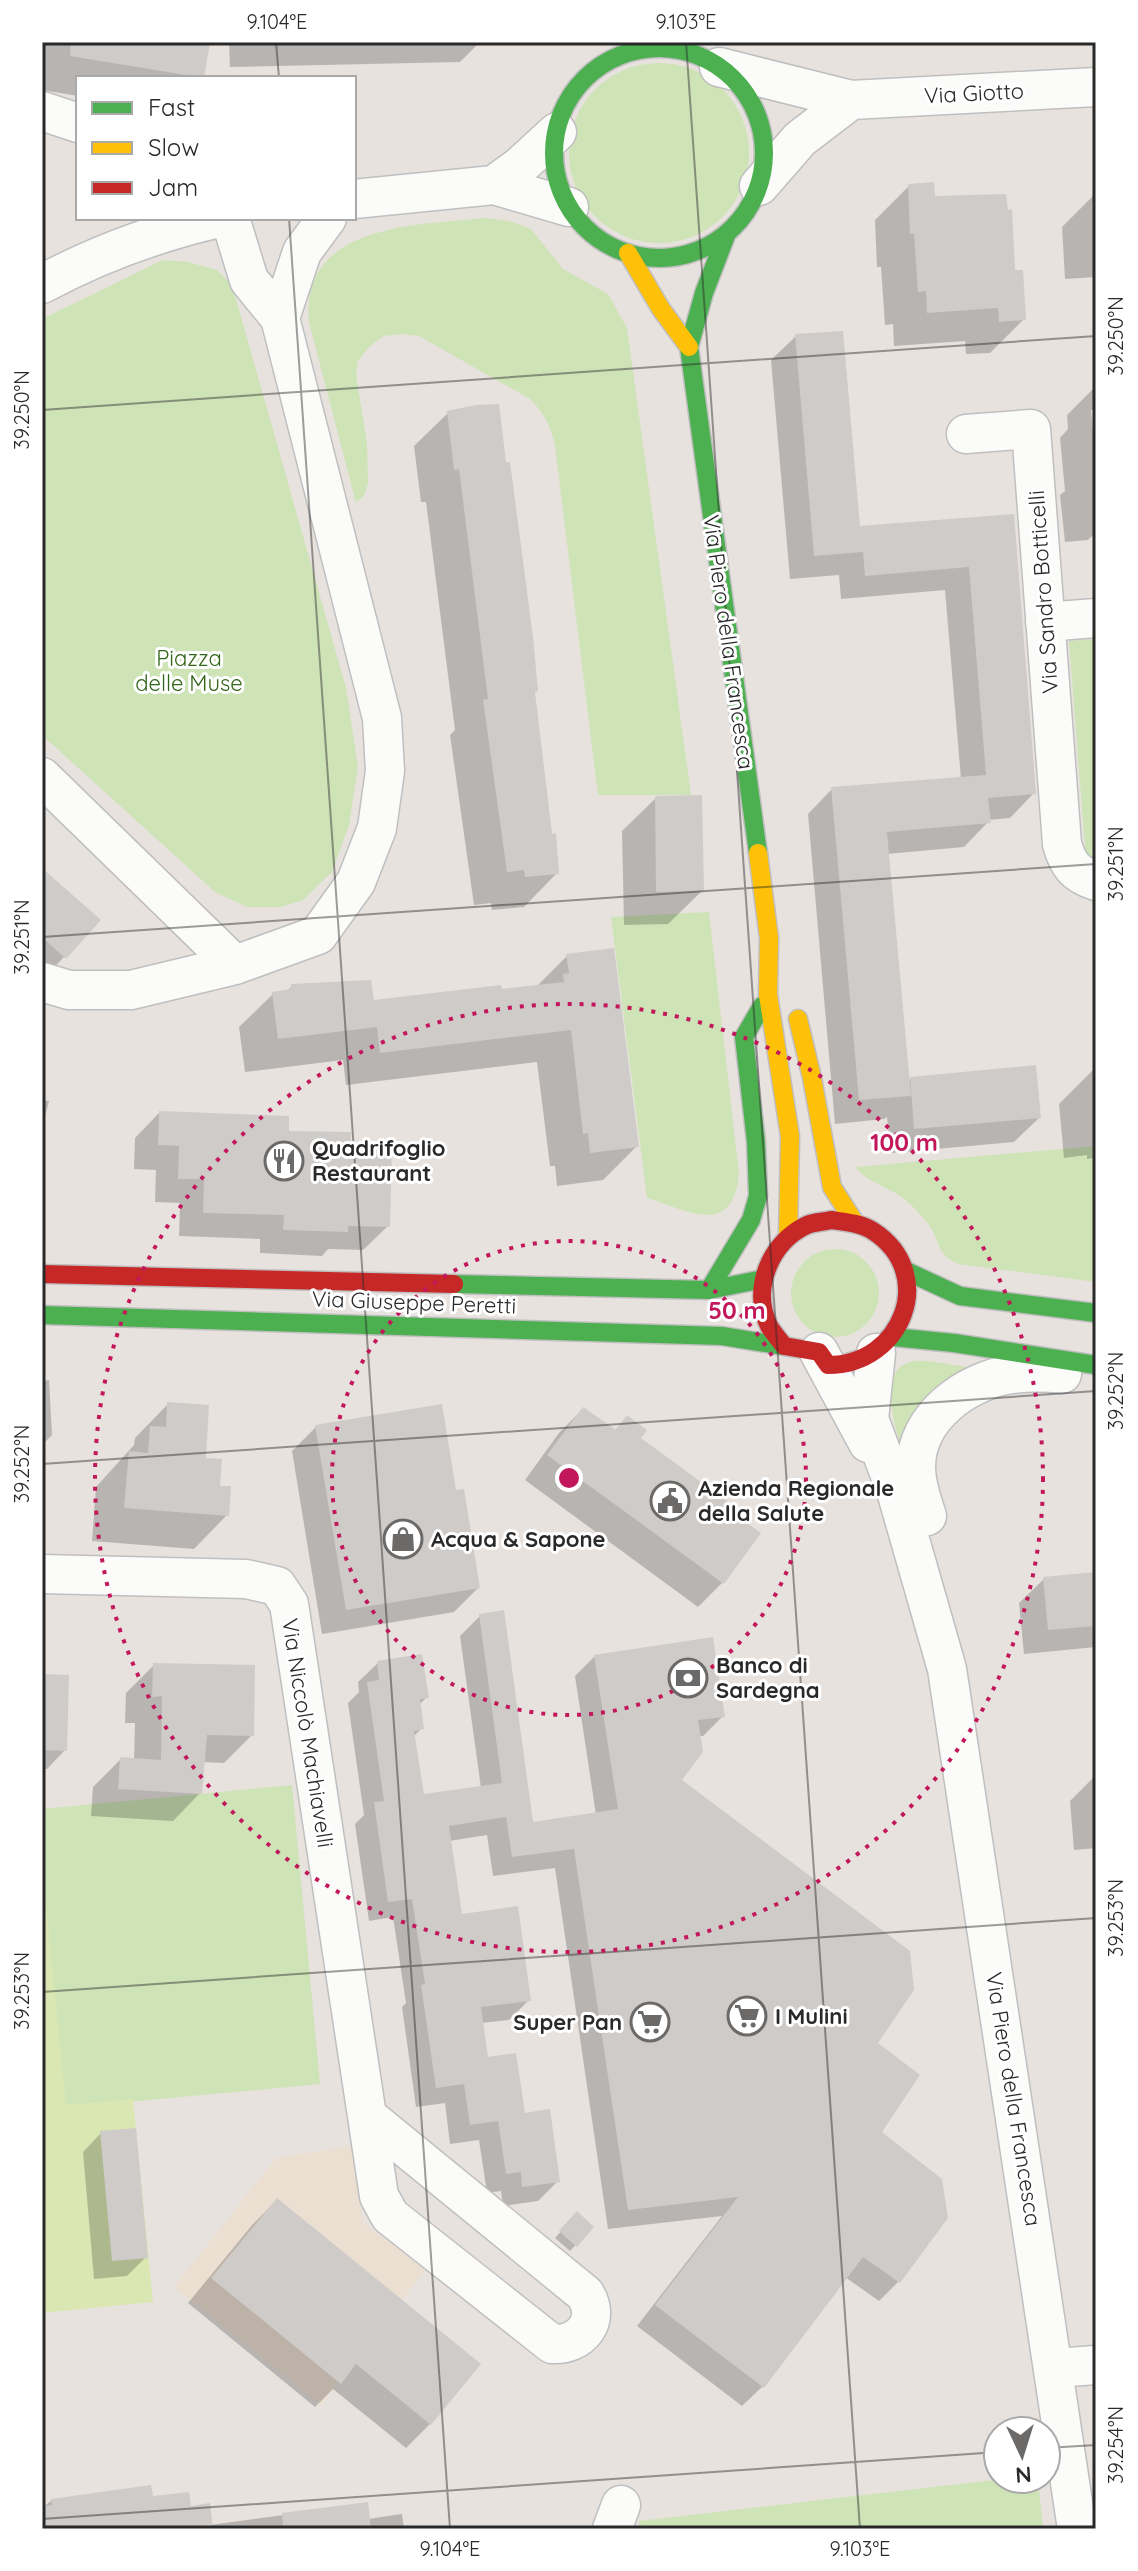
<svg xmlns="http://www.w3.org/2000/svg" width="1138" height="2571" viewBox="0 0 1138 2571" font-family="Quicksand,sans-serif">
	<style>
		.education { fill: #ebdfd2 }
		.green { fill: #cee3b6 }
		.pitch { fill: #dae7b3 }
		.shadow { fill: #0003 }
		.building { fill: #cecbc8 }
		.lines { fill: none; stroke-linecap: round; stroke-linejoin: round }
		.street-casing { stroke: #c0bfc0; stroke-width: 41 }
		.fast-casing { stroke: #c0bfc0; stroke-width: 21 }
		.slow-casing { stroke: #c0bfc0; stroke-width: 21 }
		.jam-casing { stroke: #c0bfc0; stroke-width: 21 }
		.street { stroke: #fbfbfa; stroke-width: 38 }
		.fast { stroke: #4caf50; stroke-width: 18 }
		.slow { stroke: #ffc107; stroke-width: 18 }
		.jam { stroke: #c62828; stroke-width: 18 }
		.ticks { fill: none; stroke: #292929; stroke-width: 2; stroke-opacity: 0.45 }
		.ring { fill: none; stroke: #c2185b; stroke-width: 4; stroke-dasharray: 4 8 }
		.labels { text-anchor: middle; stroke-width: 6; stroke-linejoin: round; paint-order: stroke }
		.street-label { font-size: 22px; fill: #292929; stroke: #fff }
		.park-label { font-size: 22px; fill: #326618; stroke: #fff }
		.poi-label { font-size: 22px; font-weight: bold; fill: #292929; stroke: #fff; text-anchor: start }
		.centre { fill: #c2185b; stroke: #fff; stroke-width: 4 }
		.ring-label { font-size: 24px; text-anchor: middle; font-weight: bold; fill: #c2185b; stroke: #fff; stroke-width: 6; stroke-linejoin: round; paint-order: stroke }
		.neatline { fill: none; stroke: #292929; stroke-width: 3 }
		.ticks-label { font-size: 20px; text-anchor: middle; fill: #292929 }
	</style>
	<rect width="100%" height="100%" fill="#e7e2de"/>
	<!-- education -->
	<path class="education" d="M352,2146l11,77 63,46 -105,136 -147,-118 102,-129z"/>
	<!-- green -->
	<path class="green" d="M569 153a90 90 0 1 1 180 0a90 90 0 1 1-180 0Z
		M486,218l23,3 22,8 32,40 45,25 19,34 64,467h-93l-43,-349c-4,-20 -11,-33 -25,-47l-111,-63 -18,-2 -17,2 -14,10 -12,15 -2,14 11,68 1,40 -3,11 -9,9 -47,-181c-9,-99 109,-97 177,-104z
		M163,260l25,2 29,8 15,15 114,403 12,79 -9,58 -17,47 -29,28 -23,7h-33l-32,-15 -173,-157v-416z
		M1096,639v221h-10l-17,-219z
		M709,912l30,262c-7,64 -50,37 -92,24l-36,-281z
		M1096,1146v136l-138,-18c-22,-10 -17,-22 -29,-39 -5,-7 -11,-13 -17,-19 -16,-18 -43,-21 -57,-39z
		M791 1293a44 44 0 1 1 88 0a44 44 0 1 1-88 0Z
		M929,1361l57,9 -84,83c-5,-25 -27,-81 8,-91 5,-2 13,-1 19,-1z
		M292,1785l28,299 -257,24 -21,-240v-59z
		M1003,2479h35l5,50h-403l-1,-8z"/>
	<!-- pitch -->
	<path class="pitch" d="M42,1861l24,244 67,-6 20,203 -111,11z"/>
	<!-- shadow -->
	<path class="shadow" d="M42,42h166l-7,36h-123v18l-36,-6z
		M229,42h251l-20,20 -230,5z
		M909,186l24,12 73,14 7,60 11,47 -34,34 -24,1 -1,-13 -71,5 -1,-22 -8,1 -4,-58h-4l-2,-47z
		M1096,193v84l-31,2 -3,-52z
		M796,336l62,192 154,-11 22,276 -24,25 -22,2v2l-24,25 -77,7 21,228 2,-3 129,39 -25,24 -123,11 -4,-36 -3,2 -49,5 -27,-310 24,-25 129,-10 -16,-189 -104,9 -2,-24 -49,4 -19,-219z
		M1096,386v34l-1,-10h-4l5,53v69l-8,8 -23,2 -5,-47 5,-4 -5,-53 8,-9 -1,-14z
		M448,413l85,281 24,179 -33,34 -32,3 -1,-7 -17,2 -24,-170 5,-5 -29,-228h-5l-7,-56z
		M656,798l46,93 -34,33 -44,1 -2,-94z
		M42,871l22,86 -22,23z
		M567,956l70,190 -34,34 -46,6 -2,-20h-5l-13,-104 -191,23 -3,-25 -98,12 -6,-45 34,-33 13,-2 6,-6 80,16 128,-10 36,-5z
		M1093,1070h3v88l-9,1v-4l-23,3 -5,-54z
		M42,1100l7,1 -7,27z
		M159,1113l190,33 39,80 -25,24 -35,-1 -6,7 -62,-3v-14l-81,-3 1,-33 -25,-1 1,-32 -22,-1 1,-31z
		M49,1380l3,55 -10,10v-64z
		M168,1404l36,56 14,28 9,27 -33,34 -102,-8 4,-54 38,-42 1,-7z
		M583,1409l31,22 13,-13 12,20 83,69 36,27 -36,49 -24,24 -173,-127 34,-47z
		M316,1427l138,65 24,96 -24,24 -132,22 -30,-183z
		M1096,1574v73l-72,7 -5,-51 25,-24z
		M480,1616l51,208 65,-9 -21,-139 20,-20 128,60 -20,20h-4l-20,45 196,263 4,89 20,148 -20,20 -34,-24 -83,110 -20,19 -105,-80 85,-110 -114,13 -53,-361 -62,8 -6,-41 -38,6 11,75 69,84 -20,20 -28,3 6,36 36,56 35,66 -20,20 -35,5 -2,-15 -14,2 -8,-53 -29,4 -5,-41 -29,4 -14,-100 4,-4 -13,-86 -24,4 -14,-97 9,-9 -16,-112 11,-11 -1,-10 20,-19 49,34 -8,8 3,23 -9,9 9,59 59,-8 -21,-152z
		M154,1665l98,70 -28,28 -21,-1 -3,31 -27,28 -82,-5 2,-29 28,-28 13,1 1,-37h-10l1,-30z
		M42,1676l23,74 -18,19h-5z
		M1096,1775v73l-22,2 -4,-49z
		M101,2133l45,124 -19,19 -33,3 -11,-127z
		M277,2200l153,224 -24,24 -73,-59 -18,18 -127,-104 65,-79z
		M577,2214l15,13 -22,24 -15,-13z
		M151,2498l38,10 21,17 156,-21 2,15 34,-5 2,15h-362v-21l10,-8z"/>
	<!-- building -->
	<path class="building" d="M71,42h139l-6,36 -134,-22z
		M934,182l1,14 71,-2 2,16 4,-1 3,61h8l3,50 -27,2 -1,-14 -71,5 -1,-22 -8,1 -4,-58h-4l-2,-50z
		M843,331l17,195 154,-12 22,280 -48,4 3,25 -104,9 24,264 -52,4 -28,-313 155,-12 -17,-208 -104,9 -2,-24 -49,4 -19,-222z
		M499,404l7,58h4l23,175 5,54 -3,1 17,142 4,-1 3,41 -34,3 -1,-7 -17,2 -24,-172 5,-1 -29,-230 -5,1 -7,-59 29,-6z
		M702,795l2,96 -48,1 -1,-96z
		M42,868l59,52 -35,39 -24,-22z
		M614,948l25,199 -49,6 -2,-20 -5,1 -12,-104 -191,23 -3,-26 -99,12 -6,-47 19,-3v-5l80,-4 3,20 127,-15 1,4 62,-7 -1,-8 6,-1 -3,-19z
		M1036,1065l5,53 -127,11 -4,-52z
		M159,1111l130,5v15l62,1v12l41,1 -2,82 -42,-1v6l-65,-2 1,-15 -81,-2 1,-34h-26l1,-33 -21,-1z
		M167,1402l42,3 -3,53 16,1 -2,27h11l-2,30 -105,-8 5,-57 19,2 2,-27 16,1z
		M442,1404l14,86 8,-1 16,99 -134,22 -31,-185z
		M583,1407l33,23 11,-15 20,15 -6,8 87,64 -3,5 36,26 -37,51 -177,-129z
		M1096,1572v54l-48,4 -5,-53z
		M504,1610l29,212 85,-13 -24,-154 119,-18 12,80 -27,3 5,32 -21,28 228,171 4,39 -36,53 42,32 -38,57 60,47 6,39 -48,65 -37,-26 -99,131 -109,-83 83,-108 -110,13 -54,-361 -62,8 -6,-40 -57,9 13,88 56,-8 13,95 -50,6 7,50 28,-4 9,60 25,-4 10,73 -38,5 -1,-15 -15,2 -8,-53 -28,4 -6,-41 -28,4 -15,-103 4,-1 -13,-85 -24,3 -14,-100 10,-1 -17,-119 12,-2 -2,-19 45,-7 7,44 -9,1 4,30 -10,2 10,63 78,-11 -23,-169z
		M153,1663l102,2 -1,71 -47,-1 -5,59 -84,-5 2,-32 41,3 1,-64 -10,1z
		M42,1674l27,1 -2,76 -25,-1z
		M136,2128l12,130 -36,3 -12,-130z
		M277,2198l204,166 -50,61 -75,-61 -15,20 -130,-106z
		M577,2211l17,16 -17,20 -18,-16z
		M151,2485l2,11 36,-4 2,14 19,-3 3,26h-171v-23l10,-1 -1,-6z
		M368,2502l3,27h-88l-1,-16z"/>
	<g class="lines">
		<!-- street casing -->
		<g class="street-casing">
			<path id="street" d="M719,67l132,33 245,-13
				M42,111l36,12
				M494,185l25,-18 38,-35
				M759,186l41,-47 51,-39
				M354,199l140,-14 75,22
				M42,284c56,-30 116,-52 177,-66
				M280,318l22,-66 25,-34
				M966,434l65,-5 31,415c6,21 13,30 34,37
				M1045,622l51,-4
				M42,777l193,188
				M42,982l27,8h62l104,-25 83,-30 38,-53 21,-54 8,-57 -3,-53 -102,-400 -31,-38 -19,-62
				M819,1352l49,91
				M876,1353l-7,66 27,72 51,178 130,860
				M927,1516c-5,-16 -11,-31 -11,-48 -1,-50 50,-88 97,-94 16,-2 34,-2 49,0
				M42,1574l204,5 31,7 12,18 78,512 12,80 11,20 162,128c29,2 50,-24 33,-50l-218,-178
				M1055,2368l41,-3
				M612,2529l9,-24"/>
		</g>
		<!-- fast casing -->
		<g class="fast-casing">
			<path id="fast" d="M554 153a105 105 0 1 1 210 0a105 105 0 1 1-210 0Z
				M727,233l-23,60 -15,54 69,506
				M904,1270l56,26 136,17
				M454,1284l255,6 54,-11
				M709,1290l42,-70 7,-24 -2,-54 -12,-105 18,-31
				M42,1315l680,21 62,10
				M893,1337l61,6 142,22"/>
		</g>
		<!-- slow casing -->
		<g class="slow-casing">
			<path id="slow" d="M628,253l33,56 28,38
				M758,853l11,85 -1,57 22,141 -2,101
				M798,1019l14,59 20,109 23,36"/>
		</g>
		<!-- jam casing -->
		<g class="jam-casing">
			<path id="jam" d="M831,1220c14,2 30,3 42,11 65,42 30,134 -45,134l-9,-13 -35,-6c-5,-7 -11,-13 -15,-20 -18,-37 1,-84 38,-101 7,-3 16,-3 24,-5z
				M42,1274l412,10"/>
		</g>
		<!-- street -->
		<use href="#street" class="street"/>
		<!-- fast -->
		<use href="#fast" class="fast"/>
		<!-- slow -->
		<use href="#slow" class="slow"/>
		<!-- jam -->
		<use href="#jam" class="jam"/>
	</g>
	<!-- ticks -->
	<path class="ticks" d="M276,42l3,36M686,42l174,2487M289,218l161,2311M42,410l1054,-74M42,937l1054,-73M42,1464l1054,-73M42,1992l1054,-74M1046,2448l50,-3M42,2519l956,-67"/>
	<!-- distance rings -->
	<g class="ring">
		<circle cx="569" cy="1478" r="237"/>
		<circle cx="569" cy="1478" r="474"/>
	</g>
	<!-- icons -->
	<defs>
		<g id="restaurant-ring" transform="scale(2)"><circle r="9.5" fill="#fff" stroke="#6c6a68" stroke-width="1.5"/><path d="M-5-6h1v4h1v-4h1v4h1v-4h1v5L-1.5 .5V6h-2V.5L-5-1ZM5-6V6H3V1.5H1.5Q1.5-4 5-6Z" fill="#6c6a68"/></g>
		<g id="civic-ring" transform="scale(2)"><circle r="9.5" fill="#fff" stroke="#6c6a68" stroke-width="1.5"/><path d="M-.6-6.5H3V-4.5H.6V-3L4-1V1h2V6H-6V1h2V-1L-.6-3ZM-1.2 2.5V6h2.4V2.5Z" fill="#6c6a68"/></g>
		<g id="shop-ring" transform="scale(2)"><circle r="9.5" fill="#fff" stroke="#6c6a68" stroke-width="1.5"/><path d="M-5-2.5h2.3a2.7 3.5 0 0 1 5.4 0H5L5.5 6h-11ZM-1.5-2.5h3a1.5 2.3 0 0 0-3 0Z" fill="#6c6a68"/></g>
		<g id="bank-ring" transform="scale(2)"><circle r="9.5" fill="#fff" stroke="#6c6a68" stroke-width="1.5"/><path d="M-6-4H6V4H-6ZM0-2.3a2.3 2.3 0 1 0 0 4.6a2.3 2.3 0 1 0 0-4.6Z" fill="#6c6a68"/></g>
		<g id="supermarket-ring" transform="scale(2)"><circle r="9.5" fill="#fff" stroke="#6c6a68" stroke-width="1.5"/><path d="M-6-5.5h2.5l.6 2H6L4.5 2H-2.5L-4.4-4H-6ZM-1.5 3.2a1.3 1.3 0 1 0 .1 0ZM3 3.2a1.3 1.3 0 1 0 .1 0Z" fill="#6c6a68"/></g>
	</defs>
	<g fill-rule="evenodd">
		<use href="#restaurant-ring" x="284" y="1161"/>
		<use href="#civic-ring" x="670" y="1501"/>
		<use href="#shop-ring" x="403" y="1539"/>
		<use href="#bank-ring" x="688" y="1678"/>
		<use href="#supermarket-ring" x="747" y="2016"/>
		<use href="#supermarket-ring" x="650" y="2022"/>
	</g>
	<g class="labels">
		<!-- street labels -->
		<g class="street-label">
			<text transform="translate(974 93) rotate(-3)" y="8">Via Giotto</text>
			<text transform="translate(1043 592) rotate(-94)" y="8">Via Sandro Botticelli</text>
			<text transform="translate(729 642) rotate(82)" y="8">Via Piero della Francesca</text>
			<text transform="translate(414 1302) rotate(2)" y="8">Via Giuseppe Peretti</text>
			<text transform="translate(308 1733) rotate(81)" y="8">Via Niccolò Machiavelli</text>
			<text transform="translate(1014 2099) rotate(81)" y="8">Via Piero della Francesca</text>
		</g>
		<!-- park labels -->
		<g class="park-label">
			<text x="189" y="666">Piazza<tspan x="189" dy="25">delle Muse</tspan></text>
		</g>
		<!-- poi labels -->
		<g class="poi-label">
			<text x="312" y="1156">Quadrifoglio<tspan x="312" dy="25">Restaurant</tspan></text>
			<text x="698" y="1496">Azienda Regionale<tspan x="698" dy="25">della Salute</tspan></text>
			<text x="431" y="1547">Acqua &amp; Sapone</text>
			<text x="716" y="1673">Banco di<tspan x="716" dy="25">Sardegna</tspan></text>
			<text x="775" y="2024">I Mulini</text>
			<text x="622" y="2030" text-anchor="end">Super Pan</text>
		</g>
	</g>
	<circle cx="569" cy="1478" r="12" class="centre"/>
	<g class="ring-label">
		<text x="904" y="1151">100 m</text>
		<text x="737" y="1319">50 m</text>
	</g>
	<!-- border -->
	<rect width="1138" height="2571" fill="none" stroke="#ffffff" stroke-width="88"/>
	<!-- legend -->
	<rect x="76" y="76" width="280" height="144" fill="#ffffff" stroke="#a9a9a9" stroke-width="2"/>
	<rect x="92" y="102" width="40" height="12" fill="#4caf50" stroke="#a9a9a9" stroke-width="2"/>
	<text x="148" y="116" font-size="24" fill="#292929">Fast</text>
	<rect x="92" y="142" width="40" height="12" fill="#ffc107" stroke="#a9a9a9" stroke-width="2"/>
	<text x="148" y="156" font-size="24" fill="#292929">Slow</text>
	<rect x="92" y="182" width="40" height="12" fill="#c62828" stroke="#a9a9a9" stroke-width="2"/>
	<text x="148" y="196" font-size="24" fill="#292929">Jam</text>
	<!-- north arrow -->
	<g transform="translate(1022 2455) rotate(176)"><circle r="38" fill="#ffffff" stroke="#a9a9a9" stroke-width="2"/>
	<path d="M0-6L14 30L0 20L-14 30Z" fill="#6c6a68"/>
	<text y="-12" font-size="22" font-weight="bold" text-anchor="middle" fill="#292929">N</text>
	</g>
	<rect x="44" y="44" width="1050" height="2483" class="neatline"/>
	<g class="ticks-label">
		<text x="277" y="29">9.104°E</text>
		<text x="686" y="29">9.103°E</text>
		<text transform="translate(1116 336) rotate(-90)" y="7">39.250°N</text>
		<text transform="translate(22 410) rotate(-90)" y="7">39.250°N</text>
		<text transform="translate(1116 864) rotate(-90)" y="7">39.251°N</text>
		<text transform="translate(22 937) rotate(-90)" y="7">39.251°N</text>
		<text transform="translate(1116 1391) rotate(-90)" y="7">39.252°N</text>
		<text transform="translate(22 1464) rotate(-90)" y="7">39.252°N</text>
		<text transform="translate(1116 1918) rotate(-90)" y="7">39.253°N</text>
		<text transform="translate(22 1991) rotate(-90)" y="7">39.253°N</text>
		<text transform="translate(1116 2445) rotate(-90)" y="7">39.254°N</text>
		<text x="450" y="2556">9.104°E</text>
		<text x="860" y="2556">9.103°E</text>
	</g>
</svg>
